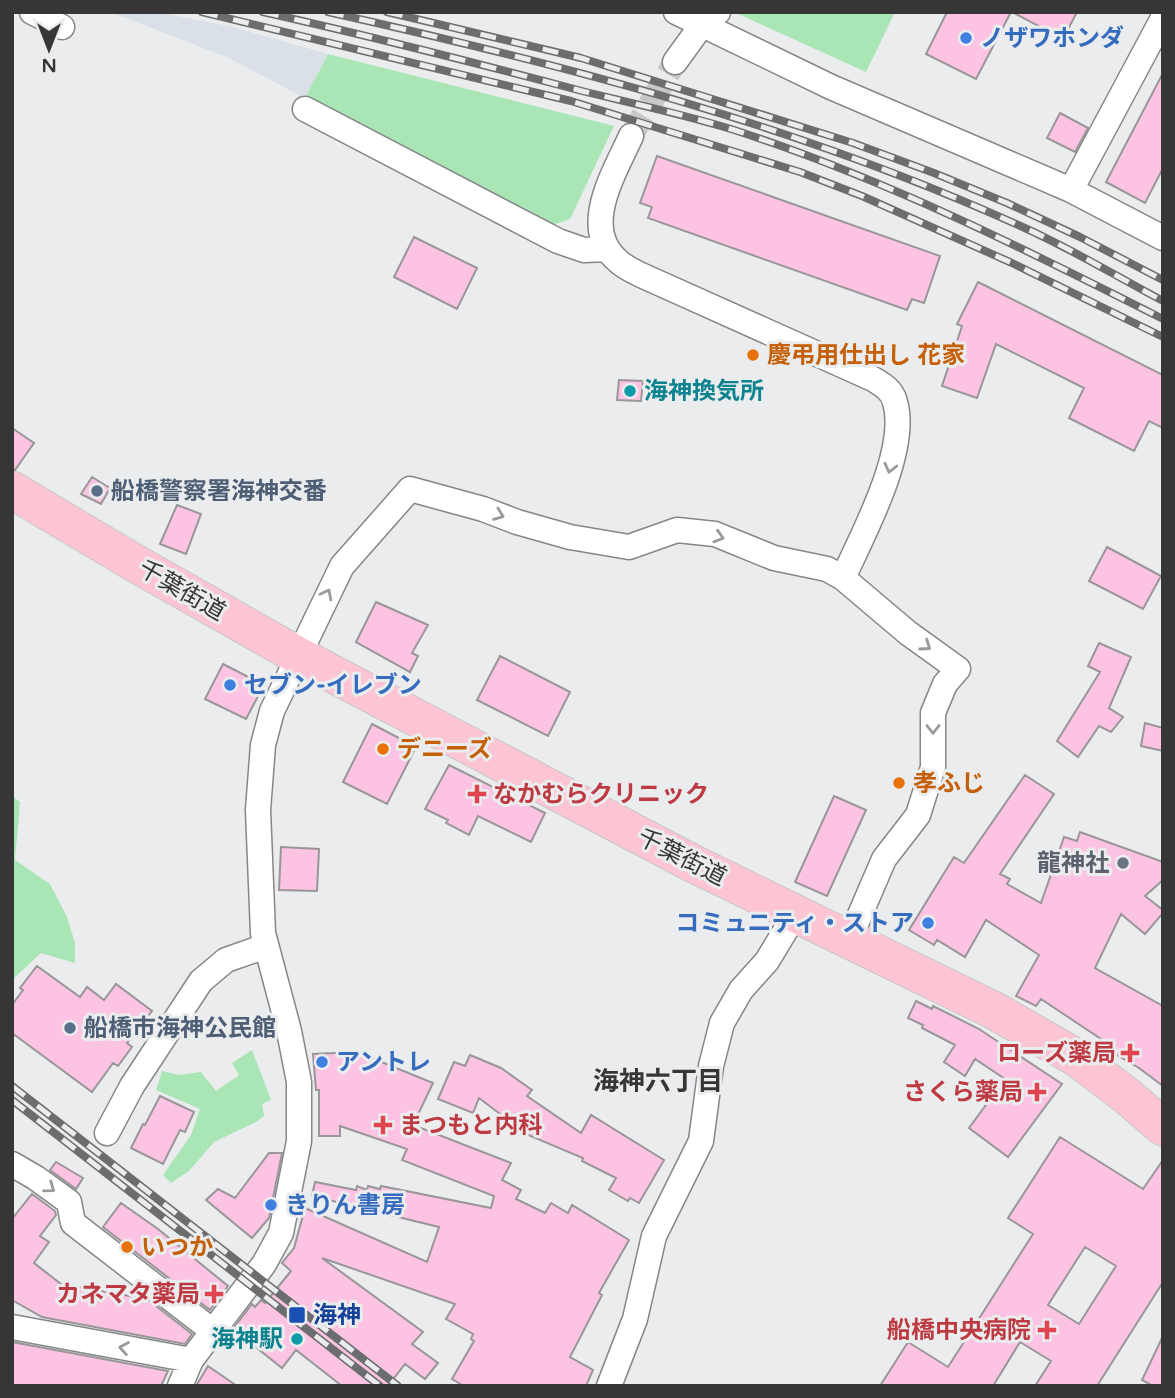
<svg xmlns="http://www.w3.org/2000/svg" width="1175" height="1398" viewBox="0 0 1175 1398" font-family="'Varela Round','Noto Sans JP',sans-serif">
	<style>
		.built { fill: #d9e0e7 }
		.green { fill: #aae6b5 }
		.building { fill: #fdc3e3; stroke: #999698; stroke-width: 2; fill-rule: evenodd }
		.lines { fill: none; stroke-linecap: round; stroke-linejoin: round }
		.minor-tunnel { stroke: #c6c8c9; stroke-width: 24; stroke-dasharray: 24 12; stroke-linecap: butt }
		.minor-casing { stroke: #858688; stroke-width: 27 }
		.highway-casing { stroke: #c7c7c7; stroke-width: 39 }
		.minor { stroke: #fff; stroke-width: 24 }
		.highway { stroke: #fdc5d4; stroke-width: 37 }
		.rail-casing { stroke: #6c6d6e; stroke-width: 8 }
		.rail { stroke: #eaecee; stroke-width: 5; stroke-dasharray: 16; stroke-linecap: butt }
		.oneway { stroke: #9a9a9b }
		.shop-dot { fill: #3f7fe0; stroke: #eaecee; stroke-width: 2.5 }
		.food-dot { fill: #e8710a; stroke: #eaecee; stroke-width: 2.5 }
		.culture-dot { fill: #0f9aa8; stroke: #eaecee; stroke-width: 2.5 }
		.service-dot { fill: #5c6f8a; stroke: #eaecee; stroke-width: 2.5 }
		.health-dot { fill: #e0444e; stroke: #eaecee; stroke-width: 2.5 }
		.worship-dot { fill: #6b7280; stroke: #eaecee; stroke-width: 2.5 }
		.transit-dot { fill: #1a4fb4; stroke: #eaecee; stroke-width: 2.5 }
		.labels { text-anchor: middle; stroke-width: 6; stroke-linejoin: round; paint-order: stroke }
		.shop-label { font-size: 24px; font-weight: bold; fill: #366cbe; stroke: #eaecee; text-anchor: start }
		.food-label { font-size: 24px; font-weight: bold; fill: #c56008; stroke: #eaecee; text-anchor: start }
		.culture-label { font-size: 24px; font-weight: bold; fill: #0d838f; stroke: #eaecee; text-anchor: start }
		.service-label { font-size: 24px; font-weight: bold; fill: #4e5e75; stroke: #eaecee; text-anchor: start }
		.street-label { font-size: 24px; fill: #363637; stroke: #eaecee }
		.health-label { font-size: 24px; font-weight: bold; fill: #be3a42; stroke: #eaecee; text-anchor: end }
		.worship-label { font-size: 24px; font-weight: bold; fill: #5b616d; stroke: #eaecee; text-anchor: end }
		.transit-label { font-size: 24px; font-weight: bold; fill: #164399; stroke: #eaecee; text-anchor: start }
		.neighbourhood-label { font-size: 26px; font-weight: bold; fill: #363637; stroke: #eaecee }
	</style>
	<rect width="100%" height="100%" fill="#eaecee"/>
	<!-- built -->
	<path class="built" d="M110,12h47l76,15 95,27 -23,44 -78,-41z"/>
	<!-- green -->
	<path class="green" d="M734,12h161l-29,60z
		M328,54l286,72 -44,93 -20,7 -245,-128z
		M12,796l8,6 -5,58 35,24 17,33 8,26v20l-34,-10 -29,27z
		M252,1050l19,50 -9,4 2,12 -8,6 -42,20 -25,29 -18,12 -8,-8 28,-40 9,-26 -44,-19 6,-19 16,4 23,-3 15,19 23,-16 -7,-12z"/>
	<!-- building -->
	<path class="building" d="M947,12h64l-35,67 -50,-25z
		M1012,12h65l-14,27z
		M1163,73v95l-18,35 -39,-21z
		M1060,113l28,15 -13,24 -28,-14z
		M657,156l283,100 -16,47 -12,-4 -5,11 -259,-92 4,-11 -12,-4z
		M414,237l63,31 -20,41 -63,-32z
		M978,282l185,93v53l-14,-7 -15,30 -65,-33 15,-30 -88,-44 -19,54 -35,-12 20,-60 -5,-2z
		M619,380l24,1 -2,20 -24,-1z
		M12,428l22,15 -19,27 -3,-1z
		M92,477l18,11 -9,16 -20,-10z
		M177,505l24,9 -15,40 -26,-10z
		M1107,547l54,29 -18,33 -54,-28z
		M376,602l52,23 -16,28 6,3 -8,16 -54,-30z
		M1099,643l32,14 -22,51 14,9 -12,15 -12,-6 -21,31 -21,-16 43,-69 -12,-6z
		M500,656l70,36 -22,44 -71,-36z
		M223,664l41,21 -18,34 -41,-20z
		M1145,723l18,5v23l-22,-5z
		M372,724l44,23 -29,57 -44,-22z
		M449,765l96,48 -14,29 -53,-26 -9,19 -23,-12 2,-3 -23,-11z
		M1025,775l29,19 -54,80 10,5 -3,5 34,19 23,-66 13,4 3,-9 83,30v18l-18,16 18,14v3l-18,21 -24,-20 -26,54 68,38v80l-24,-18 -41,-24 3,-5 -60,-40 -5,7 -20,-10 23,-41 -53,-35 -21,37 -28,-17 -3,5 -25,-15 45,-73 10,6z
		M834,796l32,14 -39,86 -32,-14z
		M281,847l38,2 -2,42 -38,-1z
		M37,966l43,31 7,-10 17,13 12,-16 36,27 -25,32 5,4 -14,19 -5,-3 -21,29 -80,-59v-28l11,-15 -3,-2z
		M916,1001l16,8 1,-3 46,23 83,55 -54,73 -39,-29 36,-49 -30,-20 -10,17 -21,-14 11,-17 -33,-17 1,-3 -15,-7z
		M357,1052l76,31 -20,42 98,38 -9,17 19,10 -5,9 29,14 6,-10 17,10 4,-8 57,35 -30,53 3,2 -32,62 23,13 -7,16h-122l-12,-7 22,-38 -3,-2 2,-5 -27,-15 9,-15 -133,-46 101,74 -11,12 26,19 -13,16 -20,-15 -17,22h-46l-46,-36 -14,18 -49,-39 19,-25 3,3 6,-7 4,3 26,-32 -9,-8 12,-15 11,-40 122,54 12,-35 -127,-31 3,-14 41,8 1,-4 10,4 1,-4 12,3 1,-3 110,22 3,-12 -92,-36 5,-11 -67,-23v10h-21v-46h-3l-3,-36z
		M470,1055l31,13 31,22 -5,6 54,37 10,-18 73,45 -25,43 -9,-5 -2,3 -19,-11 7,-12 -34,-17 1,-3 -55,-23 -49,-37 -6,15 -35,-14 16,-37 11,4z
		M160,1096l34,16 -9,20 -5,-2 -17,34 -32,-16 12,-24 2,1z
		M1060,1137l83,52 20,-29v122l-66,104h-62l16,-25 -31,-19 -27,44h-113l28,-44 40,25 85,-133 -25,-16zM1085,1247l31,19 -37,58 -31,-19z
		M269,1153h13l-13,65 -17,20 -46,-38 12,-11 17,9z
		M56,1162l27,16 -7,11 -26,-19z
		M32,1194l23,17 1,4 -16,21 9,6 -15,21 27,21 86,15 45,35 -7,10 -143,-27 -30,-17v-81z
		M121,1203l37,26 70,57 -18,24 -107,-83z
		M1163,1336v50h-10l-11,-6z
		M12,1342l156,29 -7,15h-149z
		M208,1366l29,20h-41z"/>
	<g class="lines">
		<!-- minor-tunnel -->
		<path class="minor-tunnel" d="M631,136l44,-74"/>
		<!-- minor casing -->
		<g class="minor-casing">
			<path id="minor" d="M32,12l30,15
				M676,12l155,75 240,103 92,48
				M675,62l26,-36 17,-14
				M305,109l253,132 26,9 23,-1
				M631,136c-16,36 -52,92 -13,125 6,6 15,10 23,14l232,104c10,6 19,11 22,23 14,48 -32,132 -52,176l65,55 50,36 -13,15 -12,29v54l-15,48 -34,44 -28,65 -10,14
				M1071,190l92,-172
				M107,1133l25,-47 69,-105 25,-21 40,-14
				M12,1164l24,14 33,24 4,21 141,109
				M12,1327l179,33
				M180,1386l11,-26 73,-96 17,-31 18,-92v-59l-10,-51 -26,-98 -5,-123 5,-65 9,-34 70,-145 68,-77 73,20 34,13 53,15 59,10 48,-17 38,4 59,24 53,11 16,9
				M609,1386l26,-67 19,-83 47,-95 10,-75 11,-43 19,-33 26,-29 29,-48"/>
		</g>
		<!-- highway casing -->
		<g class="highway-casing">
			<path id="highway" d="M12,490l121,72 164,93 393,207 305,149 82,47 50,38 36,31"/>
		</g>
		<!-- minor -->
		<use href="#minor" class="minor"/>
		<!-- highway -->
		<use href="#highway" class="highway"/>
		<!-- rail casing -->
		<g class="rail-casing">
			<path id="rail" d="M202,12l369,89 229,71 62,24 150,67 151,74
				M263,12c107,24 213,51 319,79 49,12 100,23 149,38 150,48 292,119 432,190
				M328,12c238,53 476,115 699,217 46,21 91,48 136,72
				M387,12l194,46 272,85 81,30 73,30 73,34 83,43
				M12,1086l386,300
				M12,1100l368,286"/>
		</g>
		<!-- rail -->
		<use href="#rail" class="rail"/>
	</g>
	<!-- one-way arrows -->
	<defs><path id="oneway-chevron" d="M-2-3.5L2.5 0L-2 3.5" fill="none" stroke-width="1.6" stroke-linecap="round" stroke-linejoin="round" transform="scale(1.75)"/></defs>
	<g class="oneway">
		<use href="#oneway-chevron" transform="translate(890 468) rotate(103)"/>
		<use href="#oneway-chevron" transform="translate(499 515) rotate(21)"/>
		<use href="#oneway-chevron" transform="translate(719 537) rotate(17)"/>
		<use href="#oneway-chevron" transform="translate(327 594) rotate(-63)"/>
		<use href="#oneway-chevron" transform="translate(926 646) rotate(35)"/>
		<use href="#oneway-chevron" transform="translate(933 729) rotate(90)"/>
		<use href="#oneway-chevron" transform="translate(50 1188) rotate(36)"/>
		<use href="#oneway-chevron" transform="translate(124 1348) rotate(-170)"/>
	</g>
	<!-- markers -->
	<g class="shop-dot">
		<circle cx="966" cy="38" r="7"/>
		<circle cx="230" cy="685" r="7"/>
		<circle cx="928" cy="923" r="7"/>
		<circle cx="322" cy="1062" r="7"/>
		<circle cx="271" cy="1205" r="7"/>
	</g>
	<g class="food-dot">
		<circle cx="753" cy="355" r="7"/>
		<circle cx="383" cy="749" r="7"/>
		<circle cx="899" cy="783" r="7"/>
		<circle cx="127" cy="1247" r="7"/>
	</g>
	<g class="culture-dot">
		<circle cx="630" cy="391" r="7"/>
		<circle cx="297" cy="1339" r="7"/>
	</g>
	<g class="service-dot">
		<circle cx="97" cy="491" r="7"/>
		<circle cx="70" cy="1028" r="7"/>
	</g>
	<g class="health-dot">
		<path d="M473.5 783.5h7v7h7v7h-7v7h-7v-7h-7v-7h7z"/>
		<path d="M1126.5 1042.5h7v7h7v7h-7v7h-7v-7h-7v-7h7z"/>
		<path d="M1033.5 1081.5h7v7h7v7h-7v7h-7v-7h-7v-7h7z"/>
		<path d="M379.5 1114.5h7v7h7v7h-7v7h-7v-7h-7v-7h7z"/>
		<path d="M210.5 1283.5h7v7h7v7h-7v7h-7v-7h-7v-7h7z"/>
		<path d="M1043.5 1319.5h7v7h7v7h-7v7h-7v-7h-7v-7h7z"/>
	</g>
	<circle class="worship-dot" cx="1123" cy="863" r="7"/>
	<rect class="transit-dot" x="288" y="1306" width="18" height="18" rx="3.5"/>
	<g class="labels">
		<!-- shop labels -->
		<g class="shop-label">
			<text x="980" y="46">ノザワホンダ</text>
			<text x="244" y="693">セブン-イレブン</text>
			<text x="914" y="931" text-anchor="end">コミュニティ・ストア</text>
			<text x="336" y="1070">アントレ</text>
			<text x="285" y="1213">きりん書房</text>
		</g>
		<!-- food labels -->
		<g class="food-label">
			<text x="767" y="363">慶弔用仕出し 花家</text>
			<text x="397" y="757">デニーズ</text>
			<text x="913" y="791">孝ふじ</text>
			<text x="141" y="1255">いつか</text>
		</g>
		<!-- culture labels -->
		<g class="culture-label">
			<text x="644" y="399">海神換気所</text>
			<text x="283" y="1347" text-anchor="end">海神駅</text>
		</g>
		<!-- service labels -->
		<g class="service-label">
			<text x="111" y="499">船橋警察署海神交番</text>
			<text x="84" y="1036">船橋市海神公民館</text>
		</g>
		<!-- street labels -->
		<g class="street-label">
			<text transform="translate(182 590) rotate(30)" y="8">千葉街道</text>
			<text transform="translate(682 857) rotate(27)" y="8">千葉街道</text>
		</g>
		<!-- health labels -->
		<g class="health-label">
			<text x="493" y="802" text-anchor="start">なかむらクリニック</text>
			<text x="1116" y="1061">ローズ薬局</text>
			<text x="1023" y="1100">さくら薬局</text>
			<text x="399" y="1133" text-anchor="start">まつもと内科</text>
			<text x="200" y="1302">カネマタ薬局</text>
			<text x="1031" y="1338">船橋中央病院</text>
		</g>
		<!-- worship labels -->
		<g class="worship-label">
			<text x="1109" y="871">龍神社</text>
		</g>
		<!-- transit labels -->
		<g class="transit-label">
			<text x="313" y="1323">海神</text>
		</g>
		<!-- neighbourhood labels -->
		<g class="neighbourhood-label">
			<text x="658" y="1090">海神六丁目</text>
		</g>
	</g>
	<!-- border -->
	<rect width="1175" height="1398" fill="none" stroke="#363637" stroke-width="28"/>
	<!-- north arrow -->
	<g transform="translate(49 49) rotate(180)" stroke="#eaecee" stroke-width="5" paint-order="stroke">
	<path d="M0-5L12 26L0 18L-12 26Z" fill="#363637"/>
	<text y="-10" font-size="19" font-weight="bold" text-anchor="middle" fill="#363637">N</text>
	</g>
</svg>
